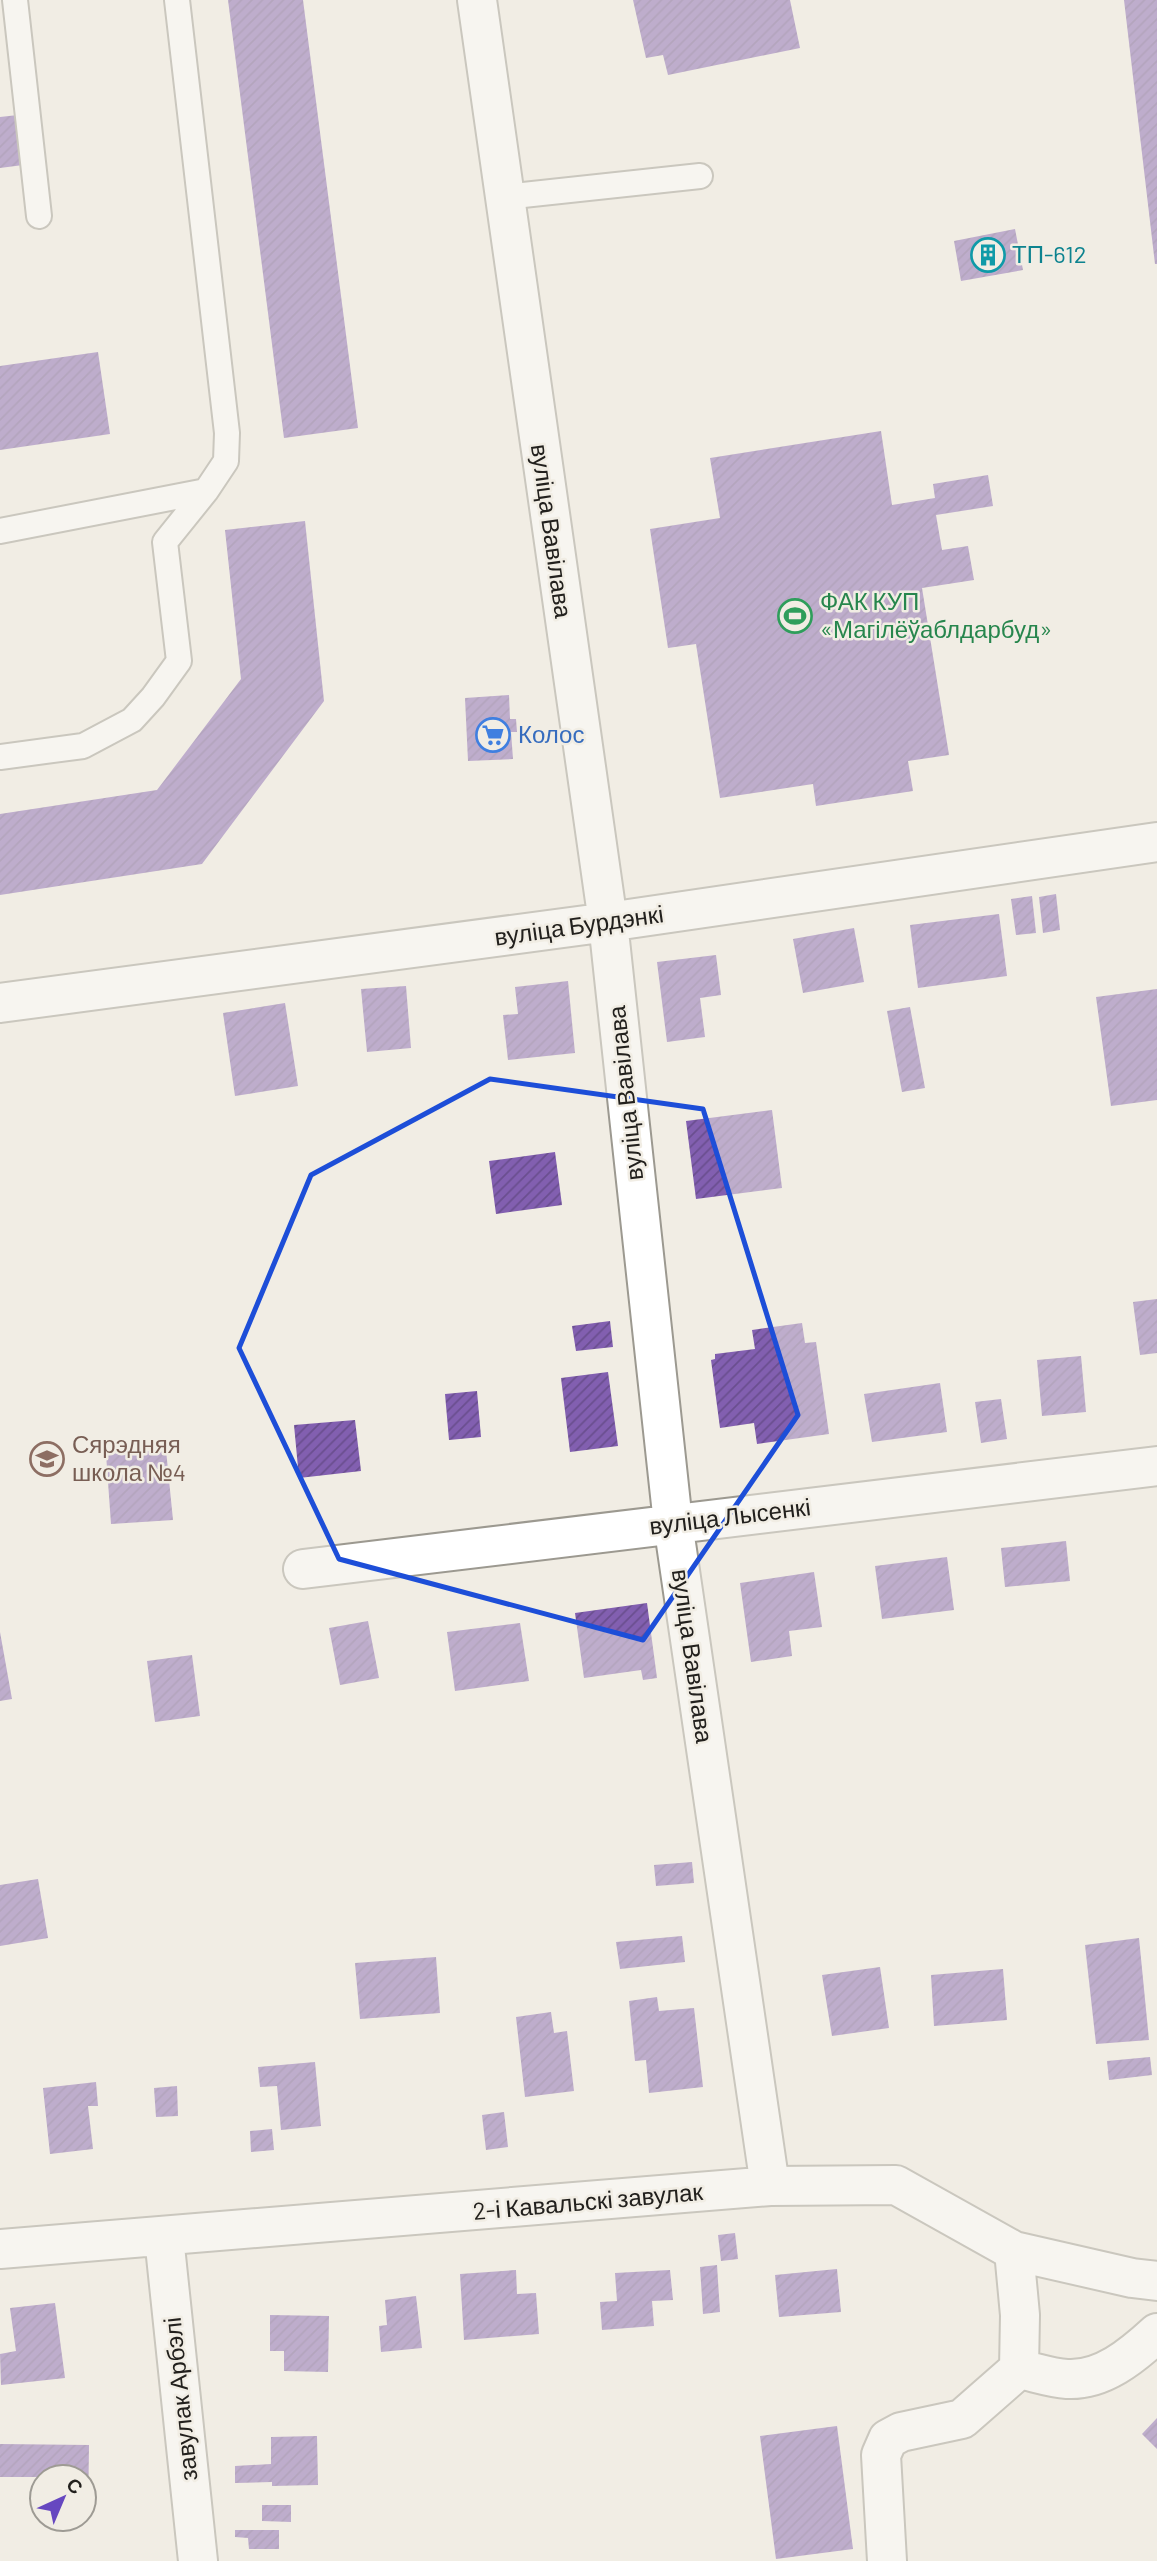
<svg xmlns="http://www.w3.org/2000/svg" width="1157" height="2561" viewBox="0 0 1157 2561" font-family="Barlow,sans-serif">
	<style>
		.building { fill: url(#building-hatch) }
		.lines { fill: none; stroke-linecap: round; stroke-linejoin: round }
		.service-casing { stroke: #9c9990; stroke-width: 28 }
		.minor-casing { stroke: #9c9990; stroke-width: 42 }
		.service { stroke: #fff; stroke-width: 24 }
		.minor { stroke: #fff; stroke-width: 38 }
		.marked { fill: none; stroke: #1d4ed8; stroke-width: 5; stroke-linejoin: round }
		.labels { text-anchor: middle; stroke-width: 5; stroke-linejoin: round; paint-order: stroke }
		.culture-label { font-size: 24px; fill: #0d838f; stroke: #f1ede4; text-anchor: start }
		.street-label { font-size: 24px; fill: #22201d; stroke: #f1ede4 }
		.leisure-label { font-size: 24px; fill: #27864d; stroke: #f1ede4; text-anchor: start }
		.shop-label { font-size: 24px; fill: #366cbe; stroke: #f1ede4; text-anchor: start }
		.education-label { font-size: 24px; fill: #785e54; stroke: #f1ede4; text-anchor: start }
	</style>
	<defs>
		<pattern id="building-hatch" width="6" height="6" patternUnits="userSpaceOnUse" patternTransform="scale(1.75)"><rect width="6" height="6" fill="#825fb0"/><path d="M-1 1l2-2M0 6l6-6M5 7l2-2" fill="none" stroke="#6a4e8f"/></pattern>
	</defs>
	<rect width="100%" height="100%" fill="#f1ede4"/>
	<!-- building -->
	<path class="building" d="M228,0h75l55,428 -74,10z
		M633,0h157l10,48 -132,27 -5,-20 -17,3z
		M1124,0h33v264h-2z
		M18,115l5,50 -23,3v-51z
		M1015,229l8,41 -62,11 -7,-40z
		M98,352l12,82 -110,16v-84z
		M881,431l11,74 43,-7 -2,-14 55,-9 5,31 -57,9 6,35 26,-4 6,34 -52,8 27,167 -41,6 5,30 -97,15 -3,-22 -93,14 -24,-154 -28,4 -18,-119 70,-11 -10,-60z
		M305,521l19,180 -122,163 -202,31v-81l157,-24 84,-111 -16,-149z
		M509,695l1,24h6l1,13h-6l2,27 -45,2 -3,-63z
		M1056,894l4,36 -17,3 -4,-36z
		M1032,896l4,37 -20,2 -5,-36z
		M999,914l8,62 -89,12 -8,-63z
		M854,928l10,54 -61,11 -10,-54z
		M716,955l5,40 -21,3 5,39 -38,5 -10,-80z
		M568,981l7,72 -67,7 -5,-45 15,-1 -3,-27z
		M406,986l5,62 -44,4 -6,-63z
		M1157,989v111l-46,6 -15,-109z
		M285,1003l13,83 -63,10 -12,-83z
		M910,1007l15,81 -23,4 -15,-81z
		M772,1110l10,78 -86,11 -10,-78z
		M555,1152l7,53 -66,9 -7,-53z
		M1157,1299v54l-17,2 -7,-53z
		M610,1321l3,26 -37,4 -4,-25z
		M802,1323l3,20 11,-1 13,92 -72,10 -3,-21 -34,5 -9,-68 4,-1v-5l40,-5 -3,-19z
		M1081,1356l5,56 -44,4 -5,-56z
		M608,1372l10,74 -48,6 -9,-74z
		M940,1383l7,49 -75,10 -8,-48z
		M477,1391l4,46 -32,3 -4,-46z
		M1001,1399l6,40 -26,4 -6,-41z
		M355,1420l6,51 -62,7 -5,-53z
		M166,1450l7,70 -62,4 -5,-70z
		M1066,1541l4,40 -65,6 -4,-39z
		M947,1557l7,53 -72,9 -7,-53z
		M814,1572l8,55 -33,4 3,25 -41,6 -11,-79z
		M647,1603l10,75 -14,2 -2,-10 -57,8 -9,-65z
		M368,1621l11,57 -39,7 -11,-57z
		M520,1623l9,58 -74,10 -8,-59z
		M0,1632l12,67 -12,2z
		M192,1655l8,61 -45,6 -8,-61z
		M692,1862l2,21 -38,3 -2,-21z
		M38,1879l10,59 -48,8v-61z
		M682,1936l3,26 -65,7 -4,-27z
		M1139,1938l10,102 -53,4 -11,-99z
		M436,1957l4,56 -80,6 -5,-56z
		M880,1967l9,61 -57,8 -10,-61z
		M1003,1969l4,51 -73,6 -3,-51z
		M657,1997l2,14 35,-3 9,79 -54,6 -3,-33 -11,1 -6,-60z
		M551,2012l3,21 13,-2 7,60 -49,6 -9,-80z
		M1150,2057l2,18 -43,5 -2,-19z
		M315,2062l6,64 -40,4 -4,-44 -17,1 -2,-20z
		M96,2082l2,24h-10l5,43 -43,5 -7,-66z
		M177,2086l1,30 -22,1 -2,-29z
		M504,2112l4,35 -22,3 -4,-35z
		M272,2129l2,21 -23,2 -1,-21z
		M735,2233l3,26 -17,2 -3,-26z
		M717,2265l3,47 -17,2 -3,-47z
		M837,2269l4,43 -62,5 -4,-42z
		M516,2270l1,24 19,-1 3,41 -75,6 -4,-66z
		M670,2270l3,30 -21,1 2,25 -52,4 -2,-28 17,-1 -2,-28z
		M416,2296l6,52 -41,4 -2,-26 8,-1 -2,-25z
		M55,2303l10,75 -64,7 -1,-31 16,-3 -6,-43z
		M270,2315l59,1 -1,56 -44,-1v-20h-14z
		M1157,2418v31l-15,-15z
		M837,2426l16,123 -77,10 -16,-123z
		M317,2436l1,49 -46,1v-4l-37,1v-17l36,-2v-27z
		M0,2444l89,1 -1,74h-4v-42h-84z
		M262,2505h29v17l-29,-1z
		M235,2530h44v19h-30l-1,-11 -13,-1z"/>
	<g class="lines">
		<!-- service casing -->
		<g class="service-casing">
			<path id="service" d="M15,0l24,216
				M504,197l196,-21
				M0,531l206,-40
				M0,757l83,-11 49,-26 21,-23 26,-36 -14,-119 41,-51 20,-30 1,-28 -50,-433"/>
		</g>
		<!-- minor casing -->
		<g class="minor-casing">
			<path id="minor" d="M477,0l131,922 65,601 97,663
				M0,1003l608,-81 549,-80
				M303,1569l854,-103
				M164,2237l34,324
				M0,2249l770,-63 126,-1 118,66 118,27 25,3
				M1014,2251l6,64 -1,54
				M887,2561l-6,-106 7,-16 13,-7 61,-13 57,-50c15,3 32,9 48,10 35,2 65,-23 90,-46"/>
		</g>
		<!-- service -->
		<use href="#service" class="service"/>
		<!-- minor -->
		<use href="#minor" class="minor"/>
	</g>
	<!-- marked area -->
	<path d="M0 0H1157V2561H0ZM490,1079l213,30 95,306 -155,225 -304,-81 -100,-211 72,-173z" fill="#f1ede4" fill-opacity=".55" fill-rule="evenodd"/>
	<path class="marked" d="M490,1079l213,30 95,306 -155,225 -304,-81 -100,-211 72,-173z"/>
	<!-- icons -->
	<defs>
		<g id="building-ring" transform="scale(1.75)"><circle r="9.5" fill="#f1ede4" stroke="#0f9aa8" stroke-width="1.5"/><path d="M-4-6H4V6H1V3H-1V6H-4ZM-2.5-4.3h1.7v1.8h-1.7ZM.8-4.3h1.7v1.8H.8ZM-2.5-1h1.7V.8h-1.7ZM.8-1h1.7V.8H.8Z" fill="#0f9aa8"/></g>
		<g id="stadium-ring" transform="scale(1.75)"><circle r="9.5" fill="#f1ede4" stroke="#2e9e5b" stroke-width="1.5"/><path d="M0-5a6.5 5 0 1 0 0 10a6.5 5 0 1 0 0-10ZM-3.5-1.8h7v3.6h-7Z" fill="#2e9e5b"/></g>
		<g id="supermarket-ring" transform="scale(1.75)"><circle r="9.5" fill="#f1ede4" stroke="#3f7fe0" stroke-width="1.5"/><path d="M-6-5.5h2.5l.6 2H6L4.5 2H-2.5L-4.4-4H-6ZM-1.5 3.2a1.3 1.3 0 1 0 .1 0ZM3 3.2a1.3 1.3 0 1 0 .1 0Z" fill="#3f7fe0"/></g>
		<g id="school-ring" transform="scale(1.75)"><circle r="9.5" fill="#f1ede4" stroke="#8d6e63" stroke-width="1.5"/><path d="M0-5L7-2L0 1L-7-2ZM-4 1L0 2.5L4 1V4Q0 6-4 4Z" fill="#8d6e63"/></g>
	</defs>
	<g fill-rule="evenodd">
		<use href="#building-ring" x="988" y="255"/>
		<use href="#stadium-ring" x="795" y="616"/>
		<use href="#supermarket-ring" x="493" y="735"/>
		<use href="#school-ring" x="47" y="1459"/>
	</g>
	<g class="labels">
		<!-- culture labels -->
		<g class="culture-label">
			<text x="1012" y="263">ТП-612</text>
		</g>
		<!-- street labels -->
		<g class="street-label">
			<text transform="translate(551 531) rotate(82)" y="8">вуліца Вавілава</text>
			<text transform="translate(579 926) rotate(-8)" y="8">вуліца Бурдэнкі</text>
			<text transform="translate(626 1093) rotate(-96)" y="8">вуліца Вавілава</text>
			<text transform="translate(730 1517) rotate(-7)" y="8">вуліца Лысенкі</text>
			<text transform="translate(692 1656) rotate(82)" y="8">вуліца Вавілава</text>
			<text transform="translate(588 2202) rotate(-5)" y="8">2-і Кавальскі завулак</text>
			<text transform="translate(181 2399) rotate(-96)" y="8">завулак Арбэлі</text>
		</g>
		<!-- leisure labels -->
		<g class="leisure-label">
			<text x="820" y="610">ФАК КУП<tspan x="820" dy="28">«Магілёўаблдарбуд»</tspan></text>
		</g>
		<!-- shop labels -->
		<g class="shop-label">
			<text x="518" y="743">Колос</text>
		</g>
		<!-- education labels -->
		<g class="education-label">
			<text x="72" y="1453">Сярэдняя<tspan x="72" dy="28">школа №4</tspan></text>
		</g>
	</g>
	<!-- north arrow -->
	<g transform="translate(63 2498) rotate(44)"><circle r="33" fill="#f1ede4" stroke="#9e9b94" stroke-width="2"/>
	<path d="M0-5L12 26L0 18L-12 26Z" fill="#6647c0"/>
	<text y="-10" font-size="19" font-weight="bold" text-anchor="middle" fill="#22201d">С</text>
	</g>
</svg>
